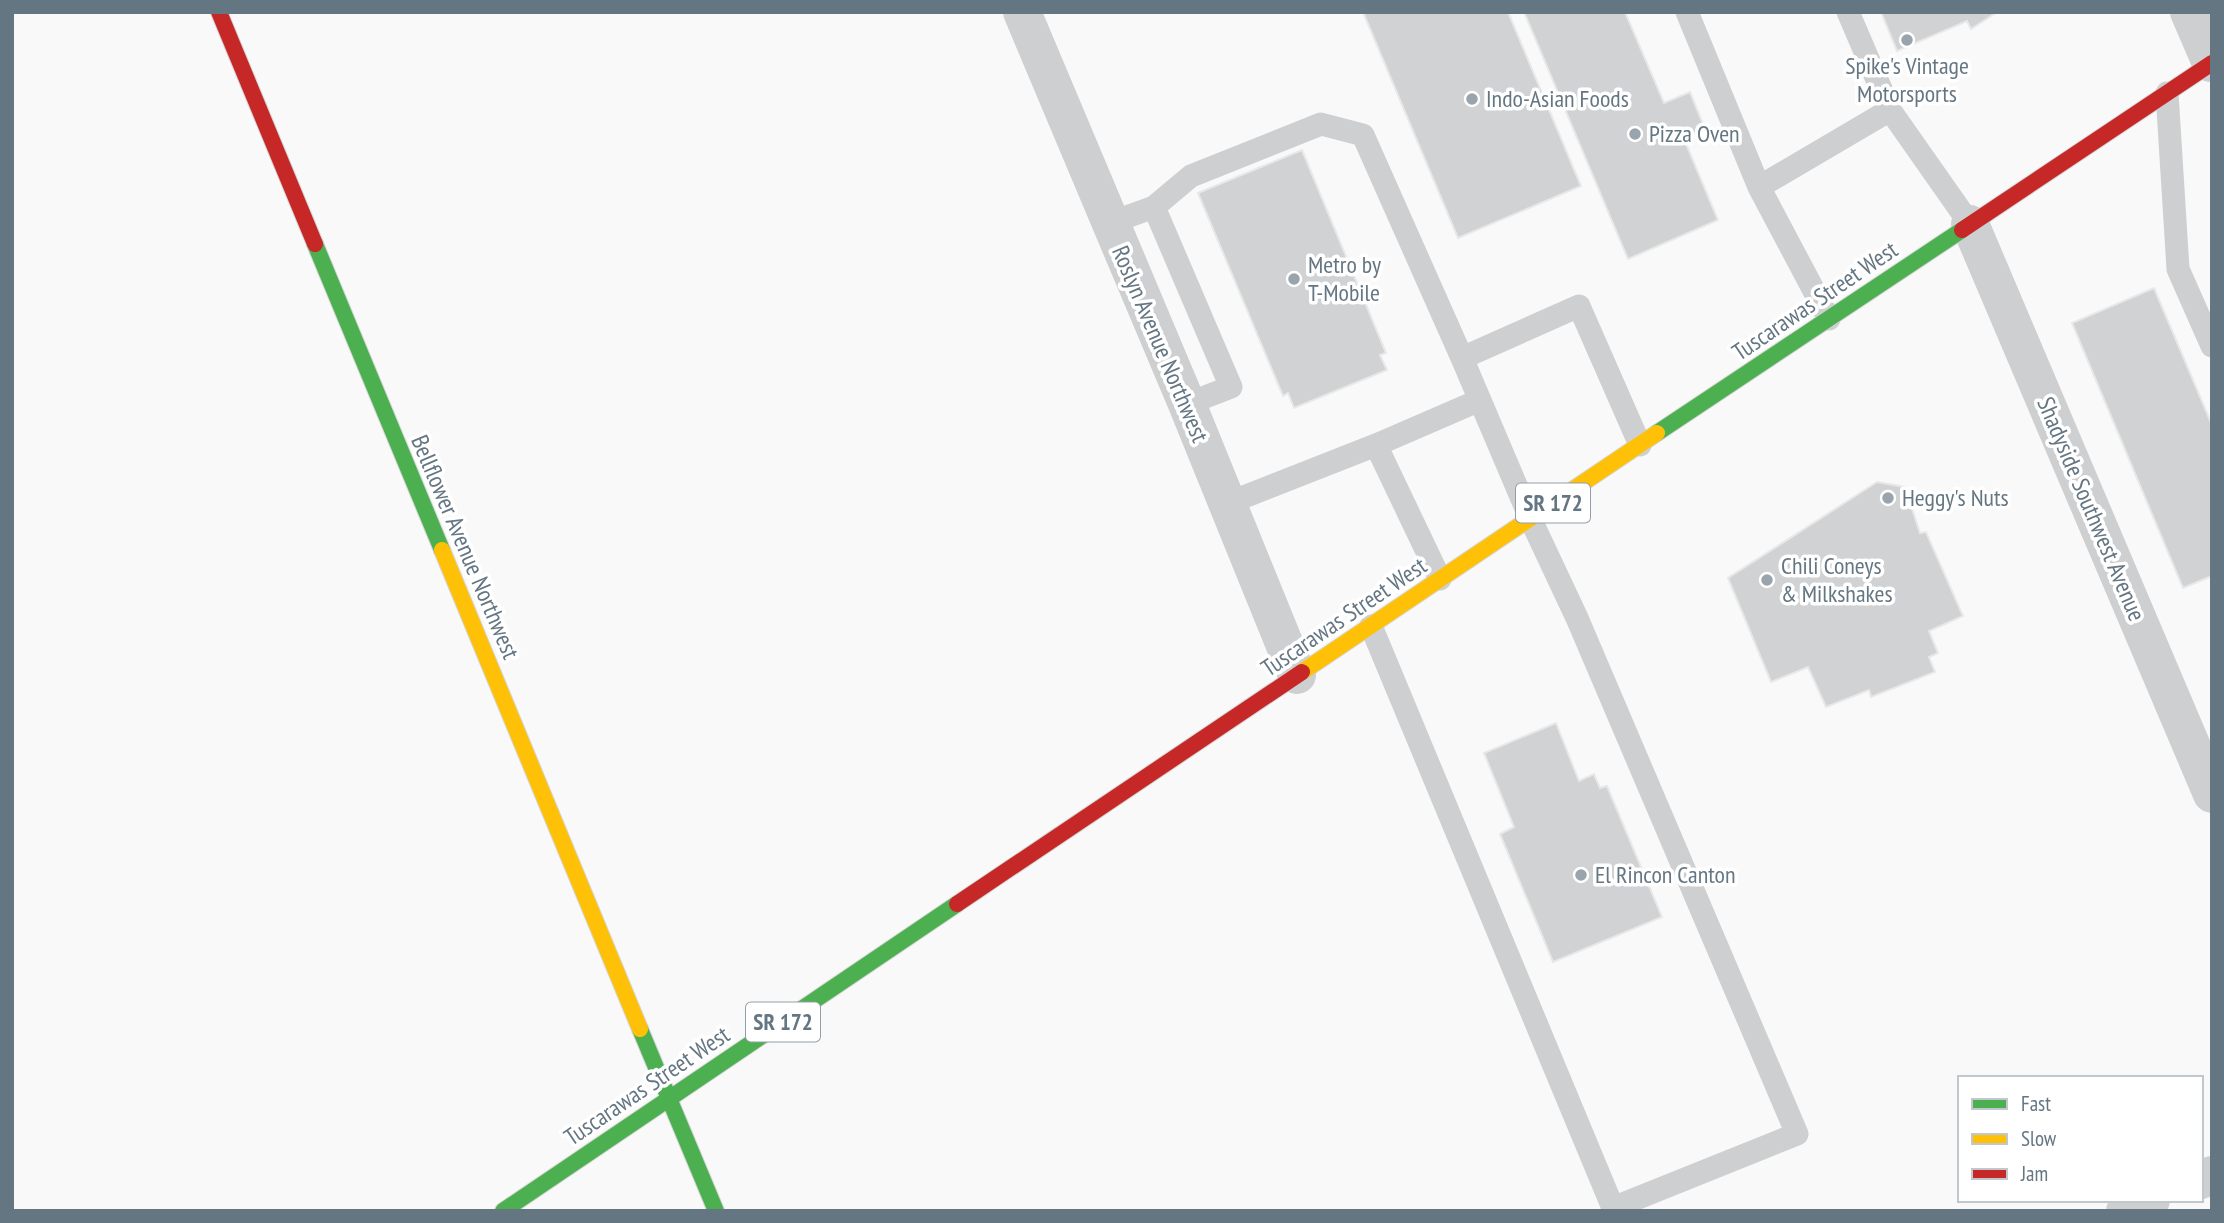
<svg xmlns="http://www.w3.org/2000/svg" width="2224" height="1223" viewBox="0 0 2224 1223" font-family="'PT Sans Narrow',sans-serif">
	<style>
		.building { fill: #d0d2d3; stroke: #e8e8e8; stroke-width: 2 }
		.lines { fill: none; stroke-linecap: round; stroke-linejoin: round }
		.fast-casing { stroke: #d5d6d7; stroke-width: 18 }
		.slow-casing { stroke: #d5d6d7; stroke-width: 18 }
		.jam-casing { stroke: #d5d6d7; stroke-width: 18 }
		.lane { stroke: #cecfd0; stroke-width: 23 }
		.street { stroke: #cecfd0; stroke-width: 38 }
		.fast { stroke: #4caf50; stroke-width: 16 }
		.slow { stroke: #ffc107; stroke-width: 16 }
		.jam { stroke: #c62828; stroke-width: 16 }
		.poi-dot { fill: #99a4ac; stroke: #fff; stroke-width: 2.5 }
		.labels { text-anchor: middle; stroke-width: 7; stroke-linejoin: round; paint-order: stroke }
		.shield { fill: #fff; stroke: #939fa8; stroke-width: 2 }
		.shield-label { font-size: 23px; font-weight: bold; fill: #657683 }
		.poi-label { font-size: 24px; fill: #657683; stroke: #fff; text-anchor: start }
		.street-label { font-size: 24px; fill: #657683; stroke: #fff }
	</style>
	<rect width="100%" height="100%" fill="#f9f9f9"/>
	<!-- building -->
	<path class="building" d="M1363,12h145l73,174 -123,52z
		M1524,12h101l39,91 26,-11 15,37 -21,10 34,81 -90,39z
		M1881,12h116l-26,17 -4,-8 -70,30z
		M1302,150l84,203 -6,2 7,15 -93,38 -6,-15 -5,3 -85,-203z
		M2154,288l58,137v151l-29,12 -111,-265z
		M1877,482l28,5 15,46 6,-1 37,84 -34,15 9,22 -9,4 6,15 -64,25 -2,-7 -43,17 -18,-40 -37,15 -43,-104z
		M1556,723l23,58 15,-7 6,14 7,-2 55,131 -109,45 -53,-128 14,-7 -30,-74z"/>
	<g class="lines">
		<!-- fast casing -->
		<g class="fast-casing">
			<path id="fast" d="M315,244l127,306
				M1657,433l305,-203
				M640,1029l76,182
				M503,1211l454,-307"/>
		</g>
		<!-- slow casing -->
		<g class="slow-casing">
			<path id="slow" d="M442,550l198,479
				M1302,672l355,-239"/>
		</g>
		<!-- jam casing -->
		<g class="jam-casing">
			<path id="jam" d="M219,12l96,232
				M1962,230l250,-167
				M957,904l345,-232"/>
		</g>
		<!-- lane -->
		<path class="lane" d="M1687,12l72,175 70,132
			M1848,12l42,98 80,114
			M2167,93l11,176 34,77
			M1759,187l131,-77
			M1154,207l37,-31 130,-52 42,11 99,223
			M1110,223l44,-16 77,180 -44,17
			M1376,445l64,134
			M1226,504l150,-59 104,-45
			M1371,626l242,582 184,-74 -220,-516 -47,-100 -68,-160 117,-52 61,139"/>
		<!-- street -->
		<path class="street" d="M1022,12l165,392 110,271
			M2189,12l22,51
			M1970,224l242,570
			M2201,1180l11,-5
			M2125,1211l26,-11"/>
		<!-- fast -->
		<use href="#fast" class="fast"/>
		<!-- slow -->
		<use href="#slow" class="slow"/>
		<!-- jam -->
		<use href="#jam" class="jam"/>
	</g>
	<!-- markers -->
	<g class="poi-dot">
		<circle cx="1907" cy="40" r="7"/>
		<circle cx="1472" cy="99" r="7"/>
		<circle cx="1635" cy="134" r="7"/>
		<circle cx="1294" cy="279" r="7"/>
		<circle cx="1888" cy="498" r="7"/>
		<circle cx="1767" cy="580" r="7"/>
		<circle cx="1581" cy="875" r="7"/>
	</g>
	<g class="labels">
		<!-- shield labels -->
		<g class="shield">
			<rect x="1516" y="483.5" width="74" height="39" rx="5"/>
			<rect x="746" y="1002.5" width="74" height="39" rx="5"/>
		</g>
		<g class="shield-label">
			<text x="1553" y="511">SR 172</text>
			<text x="783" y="1030">SR 172</text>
		</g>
		<!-- poi labels -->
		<g class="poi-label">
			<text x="1907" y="74" text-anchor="middle">Spike's Vintage<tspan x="1907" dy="28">Motorsports</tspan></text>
			<text x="1486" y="107">Indo-Asian Foods</text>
			<text x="1649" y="142">Pizza Oven</text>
			<text x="1308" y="273">Metro by<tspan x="1308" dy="28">T-Mobile</tspan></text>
			<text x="1902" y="506">Heggy's Nuts</text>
			<text x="1781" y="574">Chili Coneys<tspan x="1781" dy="28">&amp; Milkshakes</tspan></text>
			<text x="1595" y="883">El Rincon Canton</text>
		</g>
		<!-- street labels -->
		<g class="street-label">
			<text transform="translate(1815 301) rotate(-34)" y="8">Tuscarawas Street West</text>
			<text transform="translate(1160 344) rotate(67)" y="8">Roslyn Avenue Northwest</text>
			<text transform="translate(2091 509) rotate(67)" y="8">Shadyside Southwest Avenue</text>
			<text transform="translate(465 547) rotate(67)" y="8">Bellflower Avenue Northwest</text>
			<text transform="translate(1344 617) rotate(-34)" y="8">Tuscarawas Street West</text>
			<text transform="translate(647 1086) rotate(-34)" y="8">Tuscarawas Street West</text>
		</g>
	</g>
	<!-- border -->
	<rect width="2224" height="1223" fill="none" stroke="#657683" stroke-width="28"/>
	<!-- legend -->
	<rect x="1958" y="1076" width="245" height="126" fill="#ffffff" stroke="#c1c8cd" stroke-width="2"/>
	<rect x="1972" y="1099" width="35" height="10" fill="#4caf50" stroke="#c1c8cd" stroke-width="2"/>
	<text x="2021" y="1111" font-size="21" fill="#657683">Fast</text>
	<rect x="1972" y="1134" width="35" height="10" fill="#ffc107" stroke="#c1c8cd" stroke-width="2"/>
	<text x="2021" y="1146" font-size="21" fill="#657683">Slow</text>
	<rect x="1972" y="1169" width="35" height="10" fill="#c62828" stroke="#c1c8cd" stroke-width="2"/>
	<text x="2021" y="1181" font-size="21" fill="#657683">Jam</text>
</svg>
